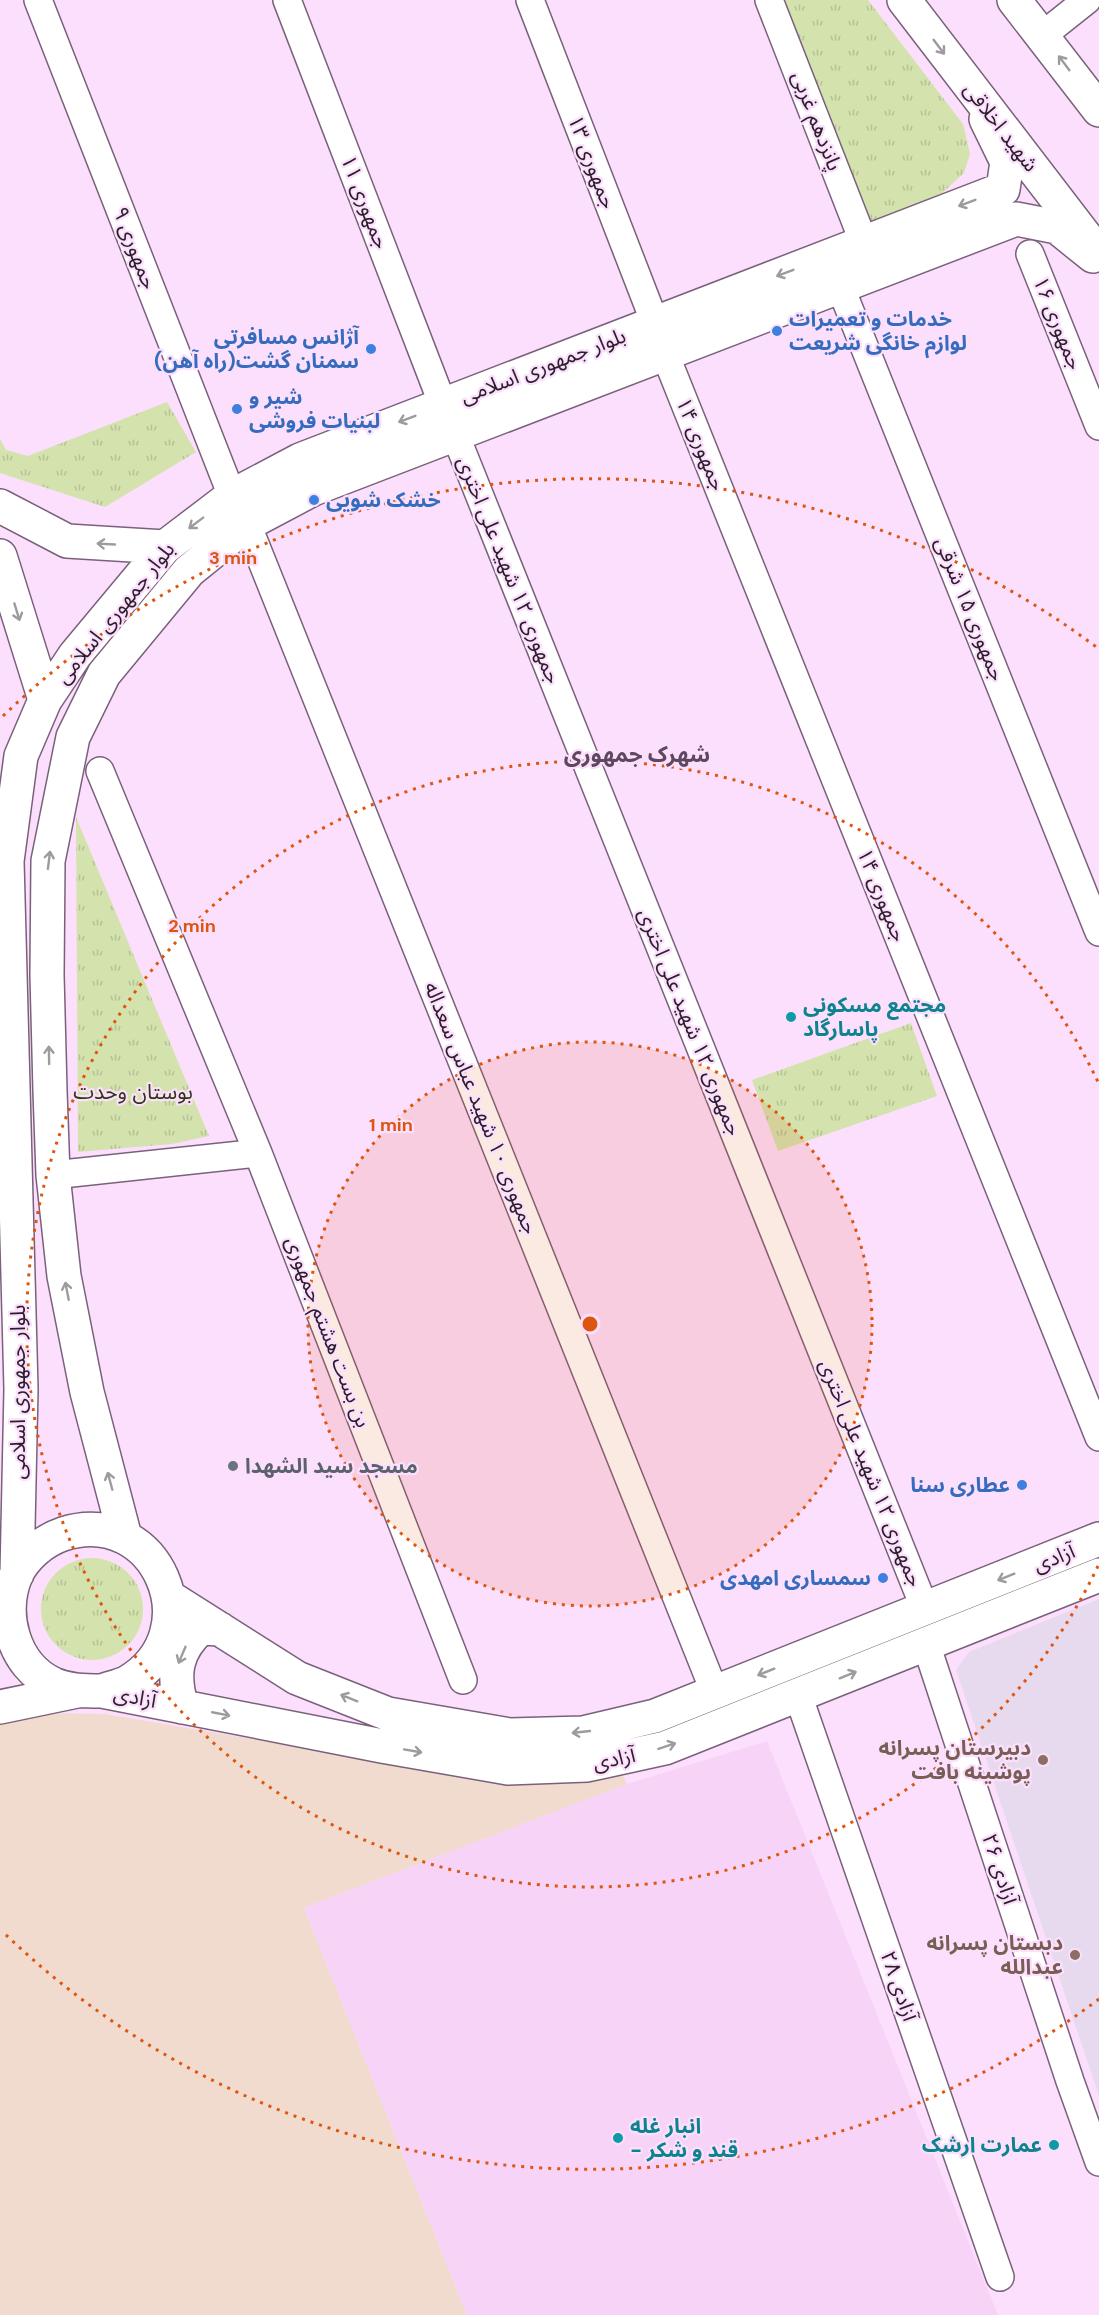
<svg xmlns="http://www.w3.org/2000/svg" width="1099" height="2315" viewBox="0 0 1099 2315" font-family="'DM Sans','Noto Sans Arabic',sans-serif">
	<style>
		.commercial { fill: #f1dbce }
		.built { fill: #f7d4f7 }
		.education { fill: #e7daee }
		.park { fill: url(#park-tufts) }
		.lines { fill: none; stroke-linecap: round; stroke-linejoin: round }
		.street-casing { stroke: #7a617b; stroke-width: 30 }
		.secondary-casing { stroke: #7a617b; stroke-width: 36 }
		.primary-casing { stroke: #7a617b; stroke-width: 36 }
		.street { stroke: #fff; stroke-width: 27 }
		.secondary { stroke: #fff; stroke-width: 33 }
		.primary { stroke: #fff; stroke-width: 33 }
		.oneway { stroke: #9f9a9f }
		.ring { fill: none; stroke: #de560d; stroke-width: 3; stroke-dasharray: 3 6 }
		.shop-dot { fill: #3f7fe0; stroke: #fcdffc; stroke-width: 2 }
		.culture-dot { fill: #0f9aa8; stroke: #fcdffc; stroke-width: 2 }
		.worship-dot { fill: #6b7280; stroke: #fcdffc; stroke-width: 2 }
		.education-dot { fill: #8d6e63; stroke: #fcdffc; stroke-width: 2 }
		.labels { text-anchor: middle; stroke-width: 4.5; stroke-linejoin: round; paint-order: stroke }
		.street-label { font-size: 21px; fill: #291e29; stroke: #fcdffc }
		.shop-label { font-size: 21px; font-weight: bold; fill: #366cbe; stroke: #fcdffc; text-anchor: start }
		.culture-label { font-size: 21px; font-weight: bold; fill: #0d838f; stroke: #fcdffc; text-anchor: start }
		.park-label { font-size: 21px; fill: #2f3613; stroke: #fcdffc }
		.worship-label { font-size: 21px; font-weight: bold; fill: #5b616d; stroke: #fcdffc; text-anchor: start }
		.education-label { font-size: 21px; font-weight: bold; fill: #785e54; stroke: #fcdffc; text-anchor: end }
		.neighbourhood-label { font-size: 22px; font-weight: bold; fill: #5f475f; stroke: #fcdffc }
		.centre { fill: #de560d; stroke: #fcdffc; stroke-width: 3 }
		.ring-label { font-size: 18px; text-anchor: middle; font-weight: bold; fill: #de560d; stroke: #fcdffc; stroke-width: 4.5; stroke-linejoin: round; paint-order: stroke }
	</style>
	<defs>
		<pattern id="park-tufts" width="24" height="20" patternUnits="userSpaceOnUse" patternTransform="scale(1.5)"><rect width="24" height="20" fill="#d4e3ad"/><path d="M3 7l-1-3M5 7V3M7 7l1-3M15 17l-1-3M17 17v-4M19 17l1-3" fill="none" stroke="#b6c295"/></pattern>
	</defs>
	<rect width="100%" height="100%" fill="#fcdffc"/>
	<!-- commercial -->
	<path class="commercial" d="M48,1713l57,1 386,66 129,-10 7,14 -323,124 163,407h-467v-600z"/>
	<!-- built -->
	<path class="built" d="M767,1741l231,574h-531l-163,-407 323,-124z"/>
	<!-- education -->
	<path class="education" d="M1099,1599v497l-143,-426 13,-18z"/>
	<!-- park -->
	<path class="park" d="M775,0h93l95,124 7,30 -6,19 -23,21 -83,34z
		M167,402l29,50 -91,55 -105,-34v-34l6,11 22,6z
		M76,817l133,319 -37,8 -94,8z
		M911,1023l26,73 -159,55 -26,-71z
		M41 1609a51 51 0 1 1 102 0a51 51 0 1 1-102 0Z"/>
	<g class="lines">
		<!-- street casing -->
		<g class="street-casing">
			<path id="street" d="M38,0l194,496
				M287,0l156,405
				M530,0l125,323
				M769,0l95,243
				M1043,35l44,-35
				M1030,254l69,172
				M840,286l259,646
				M665,354l434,1083
				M455,434l470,1175
				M247,524l468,1169
				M100,771l158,382 205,527
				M53,1175l205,-22
				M926,1644l144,437 29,81
				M798,1695l202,582"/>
		</g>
		<!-- secondary casing -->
		<g class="secondary-casing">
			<path id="secondary" d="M0,506l67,35 98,6
				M0,556l45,144
				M125,1537l-38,-145 -23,-116 -11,-101 -3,-84 -3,-116 1,-114 25,-124 31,-63 85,-103 58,-47 66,-35 703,-270 41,8 36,29
				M17,1574l4,-185 -14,-528 14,-105 24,-56 30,-45 90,-108 67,-51 68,-36 703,-271 4,-27 -21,-43
				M169,1597l128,81 91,36 122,21 73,-2 72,-17 444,-177
				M102,1691c8,-3 18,-5 26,-9 84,-50 29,-178 -65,-148 -20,7 -38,22 -47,41 -16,39 -3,90 37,109 16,7 32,7 49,7l280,55 126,22 79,-3 78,-17 434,-173
				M0,1707l77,-16
				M182,1707c-10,-32 -7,-56 19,-79l19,1"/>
		</g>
		<!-- primary casing -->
		<g class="primary-casing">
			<path id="primary" d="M904,0l195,254
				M1014,0l85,110"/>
		</g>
		<!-- street -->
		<use href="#street" class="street"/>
		<!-- secondary -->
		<use href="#secondary" class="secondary"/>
		<!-- primary -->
		<use href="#primary" class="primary"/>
	</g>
	<!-- one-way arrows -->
	<defs><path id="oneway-shaft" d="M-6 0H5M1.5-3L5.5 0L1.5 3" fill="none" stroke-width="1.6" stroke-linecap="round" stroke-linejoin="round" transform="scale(1.5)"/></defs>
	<g class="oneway">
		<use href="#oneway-shaft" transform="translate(939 47) rotate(53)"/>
		<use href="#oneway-shaft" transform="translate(1064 63) rotate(-127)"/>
		<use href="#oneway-shaft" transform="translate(967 203) rotate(159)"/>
		<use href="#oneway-shaft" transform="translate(785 273) rotate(159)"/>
		<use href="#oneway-shaft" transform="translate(407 419) rotate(159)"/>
		<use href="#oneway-shaft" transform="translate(196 523) rotate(143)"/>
		<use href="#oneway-shaft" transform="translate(106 544) rotate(-177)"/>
		<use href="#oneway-shaft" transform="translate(17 612) rotate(73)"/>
		<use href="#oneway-shaft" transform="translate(49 860) rotate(-83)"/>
		<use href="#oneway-shaft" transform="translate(49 1055) rotate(-91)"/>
		<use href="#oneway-shaft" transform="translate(67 1291) rotate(-101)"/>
		<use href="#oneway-shaft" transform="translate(110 1481) rotate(-105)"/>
		<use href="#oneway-shaft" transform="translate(1006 1577) rotate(158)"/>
		<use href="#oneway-shaft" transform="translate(182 1655) rotate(113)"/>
		<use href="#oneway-shaft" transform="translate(766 1672) rotate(158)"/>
		<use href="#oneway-shaft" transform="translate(848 1675) rotate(-22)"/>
		<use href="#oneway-shaft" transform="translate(349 1698) rotate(-158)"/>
		<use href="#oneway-shaft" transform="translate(221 1714) rotate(11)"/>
		<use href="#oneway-shaft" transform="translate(581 1732) rotate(174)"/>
		<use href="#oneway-shaft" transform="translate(667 1746) rotate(-18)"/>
		<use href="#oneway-shaft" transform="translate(413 1751) rotate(10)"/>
	</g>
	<!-- distance rings -->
	<circle cx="590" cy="1324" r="282" fill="#de560d" fill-opacity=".12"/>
	<g class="ring">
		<circle cx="590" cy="1324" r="282"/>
		<path d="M1098 1566A563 563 0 1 1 1098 1082"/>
		<path d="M1099 1999A845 845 0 0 1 3 1932M3 716A845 845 0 0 1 1099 649"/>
	</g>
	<!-- markers -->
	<g class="shop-dot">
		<circle cx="777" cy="331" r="6"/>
		<circle cx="371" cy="349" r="6"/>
		<circle cx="237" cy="409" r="6"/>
		<circle cx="314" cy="500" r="6"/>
		<circle cx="1022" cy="1485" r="6"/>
		<circle cx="883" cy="1578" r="6"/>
	</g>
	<g class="culture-dot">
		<circle cx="791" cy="1017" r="6"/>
		<circle cx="618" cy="2138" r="6"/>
		<circle cx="1054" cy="2145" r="6"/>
	</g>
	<circle class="worship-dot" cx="233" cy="1466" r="6"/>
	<g class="education-dot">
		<circle cx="1043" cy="1760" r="6"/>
		<circle cx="1075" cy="1955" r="6"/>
	</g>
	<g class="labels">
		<!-- street labels -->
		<g class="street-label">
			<text transform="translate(817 121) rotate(69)" y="7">پانزدهم غربی</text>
			<text transform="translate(1001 127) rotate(52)" y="7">شهید اخلاقی</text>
			<text transform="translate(592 162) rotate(69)" y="7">جمهوری ۱۳</text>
			<text transform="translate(365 202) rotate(69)" y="7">جمهوری ۱۱</text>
			<text transform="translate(135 248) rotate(69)" y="7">جمهوری ۹</text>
			<text transform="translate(1058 323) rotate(68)" y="7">جمهوری ۱۶</text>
			<text transform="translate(543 366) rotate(-21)" y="7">بلوار جمهوری اسلامی</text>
			<text transform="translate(701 444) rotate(68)" y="7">جمهوری ۱۴</text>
			<text transform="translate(509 570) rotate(68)" y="7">جمهوری ۱۲ شهید علی اختری</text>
			<text transform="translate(970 609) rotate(68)" y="7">جمهوری ۱۵ شرقی</text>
			<text transform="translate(115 613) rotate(-51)" y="7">بلوار جمهوری اسلامی</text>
			<text transform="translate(882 895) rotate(68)" y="7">جمهوری ۱۴</text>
			<text transform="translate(690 1022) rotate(68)" y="7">جمهوری ۱۲ شهید علی اختری</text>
			<text transform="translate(481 1108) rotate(68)" y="7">جمهوری ۱۰ شهید عباس سعداله</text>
			<text transform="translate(328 1332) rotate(69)" y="7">بن بست هشتم جمهوری</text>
			<text transform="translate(18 1392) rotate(-90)" y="7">بلوار جمهوری اسلامی</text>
			<text transform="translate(871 1473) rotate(68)" y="7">جمهوری ۱۲ شهید علی اختری</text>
			<text transform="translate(1054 1558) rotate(-22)" y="7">آزادی</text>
			<text transform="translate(135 1697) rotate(11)" y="7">آزادی</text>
			<text transform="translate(614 1759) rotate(-12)" y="7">آزادی</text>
			<text transform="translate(1000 1869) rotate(72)" y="7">آزادی ۲۶</text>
			<text transform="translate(899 1986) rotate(71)" y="7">آزادی ۲۸</text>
		</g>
		<!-- shop labels -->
		<g class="shop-label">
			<text x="789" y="326">خدمات و تعمیرات<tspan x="789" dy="24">لوازم خانگی شریعت</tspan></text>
			<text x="359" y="344" text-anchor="end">آژانس مسافرتی<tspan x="359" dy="24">سمنان گشت(راه آهن)</tspan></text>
			<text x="249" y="404">شیر و<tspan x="249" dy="24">لبنیات فروشی</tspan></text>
			<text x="326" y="507">خشک شویی</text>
			<text x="1010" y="1492" text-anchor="end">عطاری سنا</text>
			<text x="871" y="1585" text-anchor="end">سمساری امهدی</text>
		</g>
		<!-- culture labels -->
		<g class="culture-label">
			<text x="803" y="1012">مجتمع مسکونی<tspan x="803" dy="24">پاسارگاد</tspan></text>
			<text x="630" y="2133">انبار غله<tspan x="630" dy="24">- قند و شکر</tspan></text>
			<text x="1042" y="2152" text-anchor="end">عمارت ارشک</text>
		</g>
		<!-- park labels -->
		<g class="park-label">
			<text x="133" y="1099">بوستان وحدت</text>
		</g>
		<!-- worship labels -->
		<g class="worship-label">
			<text x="245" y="1473">مسجد سید الشهدا</text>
		</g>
		<!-- education labels -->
		<g class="education-label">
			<text x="1031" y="1755">دبیرستان پسرانه<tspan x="1031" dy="24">پوشینه بافت</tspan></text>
			<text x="1063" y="1950">دبستان پسرانه<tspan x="1063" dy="24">عبدالله</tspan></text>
		</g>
		<!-- neighbourhood labels -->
		<g class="neighbourhood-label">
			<text x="637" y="762">شهرک جمهوری</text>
		</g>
	</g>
	<circle cx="590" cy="1324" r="9" class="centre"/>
	<g class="ring-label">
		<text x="233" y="564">3 min</text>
		<text x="192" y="932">2 min</text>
		<text x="391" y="1131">1 min</text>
	</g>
</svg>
